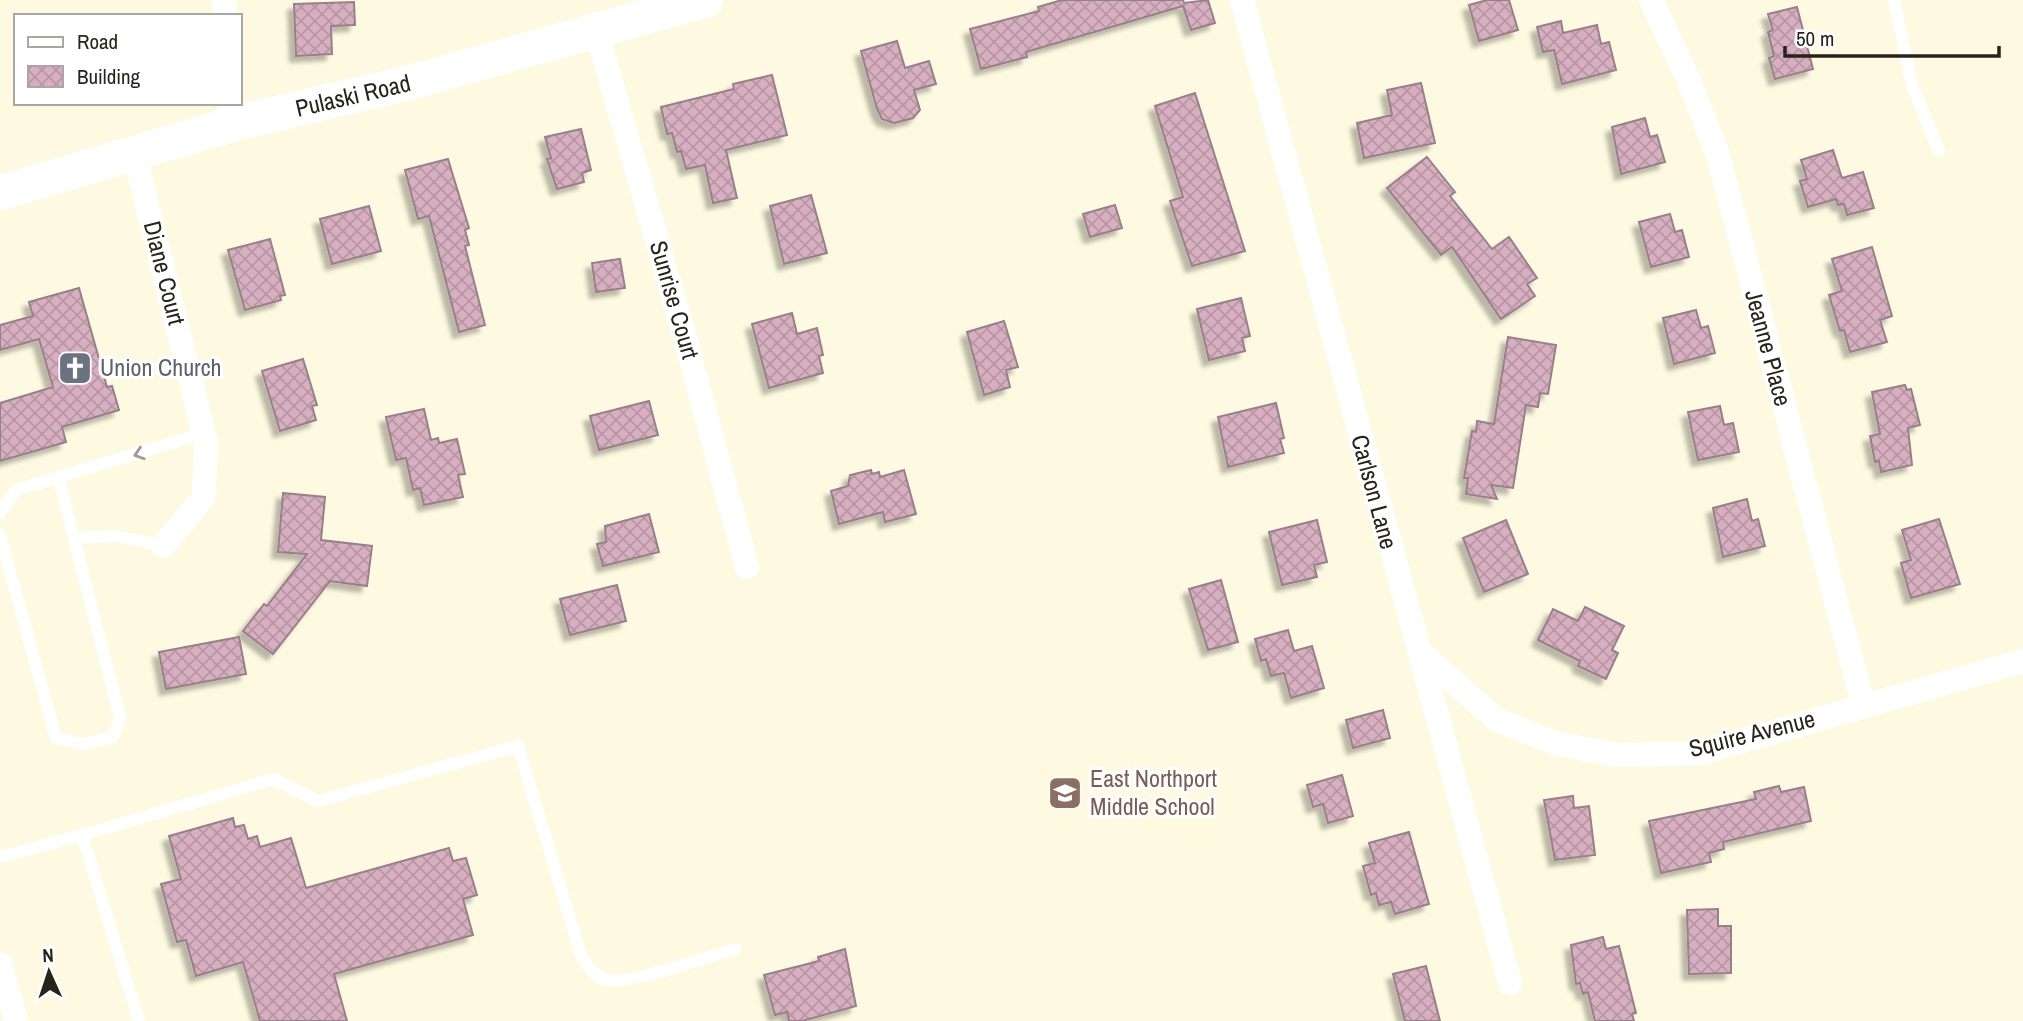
<svg xmlns="http://www.w3.org/2000/svg" width="2023" height="1021" viewBox="0 0 2023 1021" font-family="'Archivo Narrow',sans-serif">
	<style>
		.building { fill: url(#building-cross-hatch); stroke: #98808a; stroke-width: 2; filter: url(#shadow) }
		.lines { fill: none; stroke-linecap: round; stroke-linejoin: round }
		.lane { stroke: #fff; stroke-width: 12 }
		.street { stroke: #fff; stroke-width: 24 }
		.secondary { stroke: #fff; stroke-width: 35 }
		.oneway { stroke: #9d9c98 }
		.labels { text-anchor: middle; stroke-width: 6; stroke-linejoin: round; paint-order: stroke }
		.street-label { font-size: 24px; fill: #26241b; stroke: #fff }
		.worship-label { font-size: 24px; fill: #5b616d; stroke: #fff; text-anchor: start }
		.education-label { font-size: 24px; fill: #785e54; stroke: #fff; text-anchor: start }
	</style>
	<defs>
		<pattern id="building-cross-hatch" width="8" height="8" patternUnits="userSpaceOnUse" patternTransform="scale(1.75)"><rect width="8" height="8" fill="#d7afc0"/><path d="M0 0l8 8M0 8l8-8" fill="none" stroke="#b896a4"/></pattern>
		<filter id="shadow"><feDropShadow dx="-6" dy="6" stdDeviation="2" flood-color="#0004"/></filter>
	</defs>
	<rect width="100%" height="100%" fill="#fefae1"/>
	<!-- building -->
	<path class="building" d="M1062,0h121l1,3 24,-3 7,23 -24,7 -8,-24 -157,46 1,5 -46,12 -11,-40 69,-18 -1,-4z
		M1487,0h22l9,30 -39,11 -10,-36z
		M354,2l1,23 -24,1 1,28 -36,2 -2,-52z
		M1797,7l16,62 -38,10 -6,-21 5,-2 -6,-24 5,-2 -5,-16z
		M1561,21l2,12 34,-8 4,19 8,-2 7,28 -54,14 -8,-34 -11,2 -6,-25z
		M897,41l8,27 24,-7 7,23 -22,6 6,20 -7,8 -19,5 -12,-4 -5,-10 -16,-58z
		M772,75l15,60 -61,15 11,48 -24,5 -8,-38 -19,4 -5,-18 -4,1 -5,-19 -5,1 -6,-27 73,-18 -1,-5z
		M1421,83l14,60 -71,15 -7,-35 35,-8 -5,-25z
		M1195,93l50,158 -53,15 -22,-65 13,-4 -28,-91z
		M1645,118l5,19 7,-2 8,27 -44,12 -9,-47z
		M581,129l10,41 -9,3 2,9 -27,7 -10,-30 4,-1 -6,-21z
		M1833,150l9,28 21,-6 11,36 -27,7 -3,-11 -6,1 -2,-6 -28,8 -8,-26 7,-2 -6,-19z
		M1427,157l28,35 -5,4 42,53 17,-12 28,41 -10,6 8,12 -34,23 -49,-72 -11,8 -54,-67z
		M448,159l21,69 -4,2 4,15 -4,1 20,79 -26,7 -30,-116 -11,3 -13,-49z
		M811,195l16,58 -43,11 -14,-58z
		M1115,205l7,23 -32,9 -7,-23z
		M369,206l12,45 -49,13 -12,-45z
		M1670,214l5,18 7,-2 7,27 -38,10 -12,-45z
		M270,239l15,56 -5,1 1,4 -36,10 -17,-60z
		M1872,247l20,69 -12,4 7,22 -37,10 -6,-22 -4,1 -11,-36 13,-4 -10,-32z
		M620,259l5,29 -29,4 -4,-29z
		M79,288l28,99 5,-1 7,24 -57,17 4,15 -66,19v-58l53,-16 -14,-48 -39,11v-25l33,-9 -4,-14z
		M1241,298l9,38 -8,2 3,13 -36,9 -12,-51z
		M1696,310l5,18 7,-2 7,27 -41,11 -11,-46z
		M792,313l5,21 20,-6 6,27 -4,1 4,17 -54,15 -17,-64z
		M1004,321l14,46 -12,3 4,17 -26,8 -17,-63z
		M1508,337l48,8 -8,49 -8,-1 -2,14 -12,-2 -13,83 -22,-3 6,14 -31,-5 2,-16h-4l8,-47 4,1 1,-11 17,3z
		M303,359l14,46 -5,1 4,14 -36,11 -18,-60z
		M1905,385l2,5 4,-1 9,36 -12,3 4,37 -31,7 -2,-11 -4,1 -5,-26 10,-2 -8,-42z
		M649,401l9,34 -59,15 -9,-34z
		M1276,403l8,35 -4,1 4,14 -56,14 -10,-50z
		M1720,406l4,19 9,-2 6,29 -41,8 -10,-48z
		M424,409l7,31 7,-2 1,5 18,-4 8,35 -7,1 5,22 -39,8 -4,-17 -7,2 -7,-32 -10,2 -10,-43z
		M871,470l1,4 7,-2 1,5 24,-7 12,44 -31,8 -2,-10 -44,12 -8,-33 17,-5 2,-11z
		M283,493l42,4 -4,43 51,6 -5,40 -37,-5 -57,73 -30,-23 21,-27 3,2 40,-52 -29,-2z
		M1747,499l5,22 6,-2 7,27 -42,11 -10,-49z
		M649,514l10,38 -56,14 -6,-22 9,-2 -1,-16z
		M1939,519l21,65 -49,14 -10,-35 10,-3 -9,-30z
		M1317,520l10,42 -13,3 3,12 -35,8 -13,-53z
		M1506,520l22,54 -44,18 -21,-54z
		M1221,580l17,62 -30,8 -19,-61z
		M617,585l9,36 -56,14 -10,-36z
		M1585,607l39,19 -12,24 6,3 -12,26 -28,-13 2,-5 -42,-21 15,-31 25,12z
		M1288,630l6,21 18,-5 12,42 -33,10 -7,-25 -13,3 -5,-17 -5,2 -6,-22z
		M239,637l7,37 -80,15 -7,-37z
		M1383,710l7,28 -37,10 -7,-28z
		M1342,775l11,41 -25,7 -5,-19 -10,3 -6,-22z
		M1779,786l2,6 23,-5 7,34 -88,21 1,7 -15,4 2,9 -50,11 -12,-52 107,-22 -2,-7z
		M1573,796l1,12 15,-2 6,49 -40,5 -11,-60z
		M233,818l2,9 9,-2 4,14 9,-3 3,11 31,-9 15,50 143,-40 4,13 13,-3 11,37 -14,4 10,36 -139,39 13,47h-87l-17,-59 -47,14 -10,-36 -9,2 -16,-58 20,-5 -12,-43z
		M1409,832l20,72 -34,10 -4,-12 -12,3 -3,-12 -5,2 -8,-29 12,-3 -6,-20z
		M1718,909v17h13v47l-42,1 -2,-64z
		M1603,937l3,12 13,-3 17,67 -4,1 2,7h-39l-7,-29 -5,2 -3,-11 -4,1 -5,-39z
		M845,949l11,57 -54,15h-13l-2,-9 -12,3 -11,-40 55,-14 -1,-4z
		M1426,966l14,55h-35l-12,-47z"/>
	<g class="lines">
		<!-- lane -->
		<path class="lane" d="M1894,0l18,85 27,66
			M0,513l16,-23 188,-57
			M0,535l56,203 27,6 30,-7 7,-19 -61,-239
			M74,538l44,-2 45,10
			M82,835l191,-56 45,22 200,-55 63,209c5,10 14,23 27,25 26,4 98,-23 127,-31
			M0,857l82,-22 57,186"/>
		<!-- street -->
		<path class="street" d="M224,0l1,16
			M1242,0l268,983
			M1651,0l38,81 29,74 145,549
			M597,33l85,294 65,240
			M229,103l1,22
			M134,152l72,290 -2,55 -41,49
			M1421,653l76,67 61,24 59,11 83,-2 323,-92
			M0,964l16,57"/>
		<!-- secondary -->
		<path class="secondary" d="M0,193l230,-68 189,-45 287,-80"/>
	</g>
	<!-- one-way arrows -->
	<defs><path id="oneway-chevron" d="M-2-3.5L2.5 0L-2 3.5" fill="none" stroke-width="1.6" stroke-linecap="round" stroke-linejoin="round" transform="scale(1.75)"/></defs>
	<use class="oneway" href="#oneway-chevron" transform="translate(139 454) rotate(162)"/>
	<!-- icons -->
	<defs>
		<g id="church-square" transform="scale(1.75)"><rect x="-9" y="-9" width="18" height="18" rx="4" fill="#6b7280" stroke="#fff"/><path d="M-1.2-6h2.4v3.5h3.3v2.4h-3.3V6h-2.4V-.1h-3.3v-2.4h3.3Z" fill="#fff"/></g>
		<g id="school-square" transform="scale(1.75)"><rect x="-9" y="-9" width="18" height="18" rx="4" fill="#8d6e63" stroke="#fff"/><path d="M0-5L7-2L0 1L-7-2ZM-4 1L0 2.5L4 1V4Q0 6-4 4Z" fill="#fff"/></g>
	</defs>
	<g fill-rule="evenodd">
		<use href="#church-square" x="75" y="368"/>
		<use href="#school-square" x="1065" y="793"/>
	</g>
	<g class="labels">
		<!-- street labels -->
		<g class="street-label">
			<text transform="translate(353 96) rotate(-13)" y="8">Pulaski Road</text>
			<text transform="translate(164 273) rotate(76)" y="8">Diane Court</text>
			<text transform="translate(674 300) rotate(74)" y="8">Sunrise Court</text>
			<text transform="translate(1768 348) rotate(75)" y="8">Jeanne Place</text>
			<text transform="translate(1374 492) rotate(75)" y="8">Carlson Lane</text>
			<text transform="translate(1752 734) rotate(-14)" y="8">Squire Avenue</text>
		</g>
		<!-- worship labels -->
		<g class="worship-label">
			<text x="100" y="376">Union Church</text>
		</g>
		<!-- education labels -->
		<g class="education-label">
			<text x="1090" y="787">East Northport<tspan x="1090" dy="28">Middle School</tspan></text>
		</g>
	</g>
	<!-- legend -->
	<rect x="14" y="14" width="228" height="91" fill="#ffffff" stroke="#a8a7a4" stroke-width="2"/>
	<rect x="28" y="37" width="35" height="10" fill="#ffffff" stroke="#a8a7a4" stroke-width="2"/>
	<text x="77" y="49" font-size="21" fill="#26241b">Road</text>
	<rect x="28" y="66" width="35" height="21" fill="url(#building-cross-hatch)" stroke="#a8a7a4" stroke-width="2"/>
	<text x="77" y="84" font-size="21" fill="#26241b">Building</text>
	<!-- north arrow -->
	<g transform="translate(49 972) rotate(357)" stroke="#ffffff" stroke-width="5" paint-order="stroke">
	<path d="M0-5L12 26L0 18L-12 26Z" fill="#26241b"/>
	<text y="-10" font-size="19" font-weight="bold" text-anchor="middle" fill="#26241b">N</text>
	</g>
	<!-- scale -->
	<path d="M1785 46v10h214v-10" fill="none" stroke="#26241b" stroke-width="3.5"/>
	<text x="1796" y="46" font-size="21" fill="#26241b" stroke="#ffffff" stroke-width="5" paint-order="stroke">50 m</text>
</svg>
